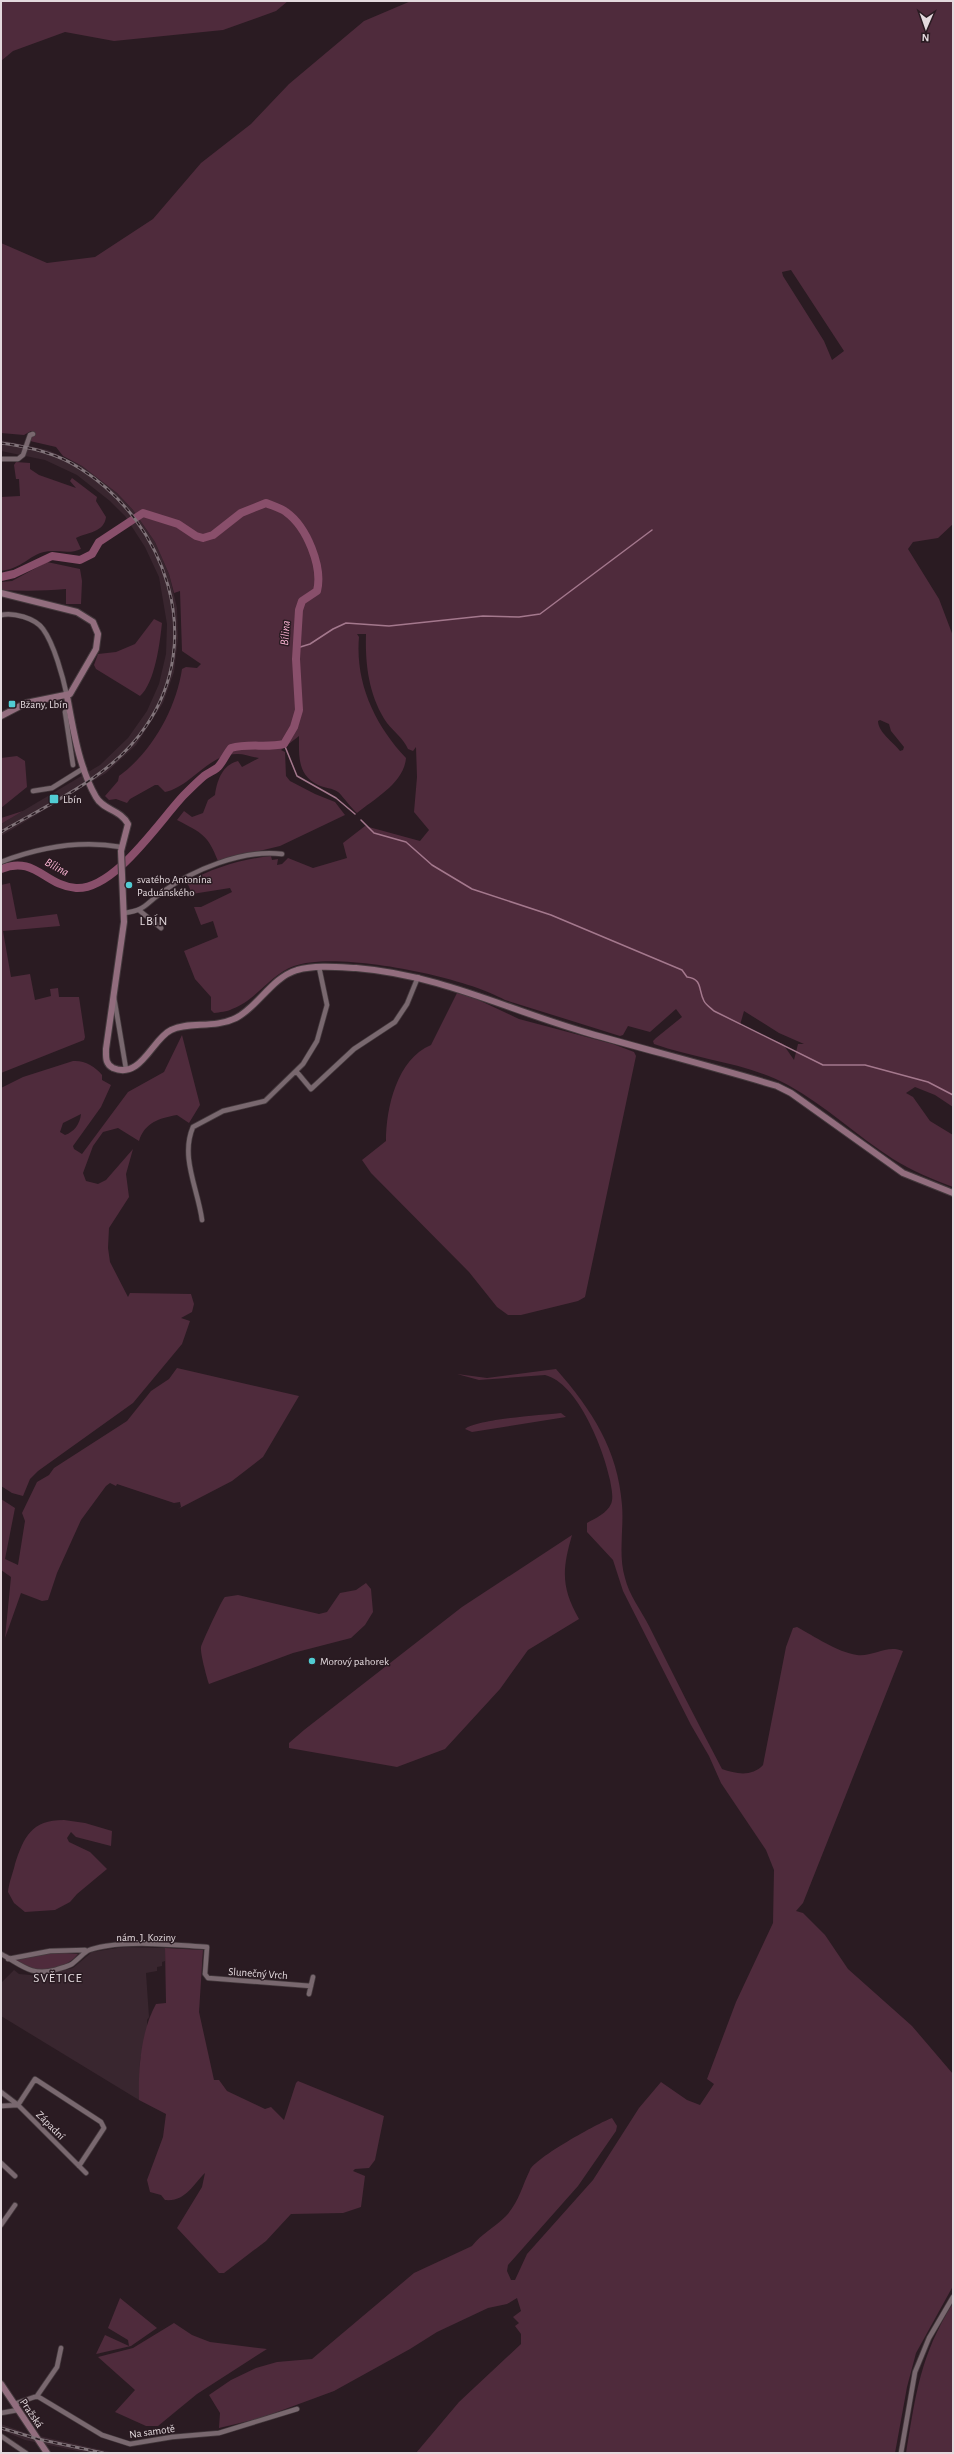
<svg xmlns="http://www.w3.org/2000/svg" width="954" height="2454" viewBox="0 0 954 2454" font-family="'Alegreya Sans',sans-serif">
	<style>
		.built { fill: #39262f }
		.green { fill: #4f2b3c; fill-rule: evenodd }
		.lines { fill: none; stroke-linecap: round; stroke-linejoin: round }
		.stream { stroke: #a4788d; stroke-width: 1.5 }
		.river { stroke: #894f6b; stroke-width: 8 }
		.street-casing { stroke: #44393d; stroke-width: 6 }
		.secondary-casing { stroke: #44393d; stroke-width: 8 }
		.street { stroke: #79686f; stroke-width: 4.5 }
		.secondary { stroke: #926d7e; stroke-width: 6 }
		.rail-casing { stroke: #81747a; stroke-width: 3 }
		.rail { stroke: #2a1b22; stroke-width: 1.5; stroke-dasharray: 4.5; stroke-linecap: butt }
		.poi-dot { fill: #51ccd3; stroke: #2a1b22; stroke-width: 1.5 }
		.labels { text-anchor: middle; stroke-width: 3; stroke-linejoin: round; paint-order: stroke }
		.poi-label { font-size: 11px; fill: #e3d9dd; stroke: #2a1b22; text-anchor: start }
		.street-label { font-size: 11px; fill: #e3d9dd; stroke: #2a1b22 }
		.water-label { font-size: 12px; font-style: italic; fill: #feb6d6; stroke: #2a1b22 }
		.quarter-label { font-size: 13px; letter-spacing: 1px; fill: #e3d9dd; stroke: #2a1b22 }
	</style>
	<rect width="100%" height="100%" fill="#2a1b22"/>
	<!-- built -->
	<path class="built" d="M1,440l47,10 34,16 35,27 16,17 22,32 14,32 8,34 1,31 -4,33 -11,31 -27,42 -30,28 -105,63v-12l99,-59 28,-27 19,-27 12,-27 7,-30 1,-30 -8,-47 -14,-30 -20,-31 -15,-15 -33,-26 -32,-15 -44,-9z
		M124,1947l41,1v13l-3,1v4l-5,1v4l-11,2 3,44 -2,3v11l-7,29 -1,40 -138,-84v-33l13,-13 5,4 22,2 32,-8 19,-16z
		M1,2424l25,9 89,20h-28l-62,-13 -24,-10z"/>
	<!-- green -->
	<path class="green" d="M1,1h287l-12,10 -53,19 -109,11 -49,-9 -52,19 -12,10z
		M411,1h542v523l-15,14 -25,4 -5,7 31,50 14,37v471l-18,-12 -20,-8 -9,6 7,4 17,24 23,14v52c-21,-8 -41,-16 -60,-28 -36,-23 -67,-53 -105,-74 -40,-22 -89,-25 -134,-41l-1,-3 3,-3 26,-21 -6,-8 -26,23 -22,-6 -5,9 -3,1 -115,-36c-39,-23 -168,-50 -211,-34 -23,8 -39,35 -62,43 -5,3 -12,3 -18,4l-3,-3v-13l-16,-18 -11,-28 34,-14 -5,-16 -12,4 -7,-18h7l31,-15 -2,-4 -38,6 -5,-12c26,-14 55,-23 84,-26l1,4 6,-1 -1,6 5,-1 6,-6 25,10 34,-10 -4,-15 22,-17 55,15 9,-11 -15,-18 3,-35 -1,-30 -3,4 -5,-2c-5,-11 -14,-17 -21,-26 -18,-26 -22,-58 -21,-89h-9l2,3c-4,46 16,88 47,121 -2,25 -32,41 -49,55 -5,-4 -16,-19 -19,-21 -5,-4 -14,-4 -20,-7 -21,-10 -19,-30 -19,-49l-18,14 4,2 1,24 4,5 25,13 20,8 10,13 -65,31 -62,15c-10,-26 -16,-28 -41,-41l7,-9 8,6 11,-4 5,-13 7,-5c2,-14 7,-30 23,-34l4,6 17,-9c-7,-1 -15,-4 -21,-4 -29,-1 -47,33 -73,38l-7,-7h-3l-25,14 -3,4 -11,-4 -7,1 -4,-4 13,-15 1,-5c33,-24 57,-67 63,-107l4,-2 11,1 4,-4 -19,-13 -2,-60 -6,2 -5,-19 -14,-32 -22,-32 -16,-17 -35,-27 -19,-10 -7,-9 -26,-6 1,-10 -7,4 -23,-2v-190l46,20 48,-6 58,-38 48,-56 50,-39 38,-40 75,-63zM791,270l53,81 -12,9 -8,-19 -41,-65 -1,-4zM880,720l9,4 2,7 13,16 -1,3 -3,1c-7,-9 -22,-19 -22,-30zM744,1011l35,22 25,11h-6l-4,16 -11,-16 -43,-19z
		M16,462l14,1v6l9,6 37,13 -6,-7 2,-3 25,19 -1,4 10,16c-2,16 -19,15 -30,21l5,11c-12,6 -25,0 -37,3 -16,4 -21,16 -43,19v-74l19,-1 -1,-17h-3l-2,-14z
		M47,562l33,7 2,12 -1,23h-15v-15c-22,2 -43,2 -65,1v-8l11,-1z
		M154,619l8,4c-2,19 -7,60 -22,73l-44,-27 -2,-4 4,-11 18,-2 19,-8z
		M17,756l8,5 2,26 -26,21v-50z
		M23,811l-22,13v-6z
		M10,883l7,36 40,-5 3,12 -57,5 8,46 19,-3 5,26 16,-4 -1,-7 8,-1 1,9h20l6,40 -1,3 -83,33v-188z
		M457,993l13,3 49,23 94,25 21,8 2,4 -51,241 -7,4 -57,14h-13l-11,-8 -28,-35 -98,-99 -9,-13 24,-19c0,-33 11,-82 45,-96z
		M182,1035l18,70 -11,18 -12,-8c-17,3 -32,7 -38,26l-21,-13 -15,4 -10,14 -10,27 3,8 12,3 8,-4 27,-31 -7,25 3,23 -20,31 -1,20 2,14 18,35 2,-4 61,1 3,10 -2,8 -11,6 9,3 -8,23 -49,59 -95,68 -8,8 -7,17 -11,-3 -11,-7v-398l22,-11 50,-16c11,-1 22,5 29,14v5l9,5 -10,22 -28,39 1,3 8,5 46,-62 36,-20zM81,1114c-1,10 -7,18 -16,21l-5,-3 3,-9z
		M177,1368l122,28 -36,61 -31,24 -54,28 3,-2 -1,-5 -6,1 -57,-19 -1,2 -6,-3 -4,3 -25,34 -24,53 -9,27 -6,1 -21,-8 -16,45 6,-61 -10,-7v-71l14,9 -10,51 13,6 7,-44 -3,-8 15,-31 12,-7 5,-7 73,-47 24,-30 18,-12z
		M556,1369c36,41 62,81 66,136 2,24 -4,50 3,73 4,17 16,32 24,48 24,48 48,96 73,143 14,5 30,8 41,-4l23,-118 7,-19 4,-1c17,9 40,25 60,28 16,2 30,-11 46,-4l-100,252 -7,8 7,2 22,22 23,34 64,57 41,48v212l-37,67 -9,34 -12,66h-479l43,-51 62,-58v-10l-6,-8 4,-3 -6,-6 8,-6 -4,-13 -10,6 -19,4 -51,24 -27,17 -76,42 -73,27 -42,10 1,-15 -11,-18 22,-15 25,-12 21,-6 35,-3 102,-86 58,-27c9,-12 23,-19 34,-30 13,-14 16,-30 24,-46 5,-12 68,-47 82,-52l5,8 -1,5 -38,55 -70,79 -1,6 4,9h4l12,-26 66,-74 46,-72 22,-26 26,18 13,5 14,-21 -7,-5 29,-77 37,-79 1,-53 -8,-20 -45,-67 -12,-27 -18,-31 -68,-134 -10,-31 -26,-28v-9c9,-5 20,-10 24,-19 3,-7 0,-17 -1,-24 -6,-30 -32,-97 -65,-105l-66,5 -22,-6 30,4z
		M561,1413l5,4 -94,15 -7,-3c13,-10 77,-14 96,-16z
		M572,1535c-10,35 -11,52 7,84l-51,31 -28,39 -55,60 -48,18 -108,-19v-5l15,-13 158,-123z
		M366,1583l5,6 2,23 -8,13 -14,13 -58,15 -84,31c-2,-6 -9,-31 -8,-37 1,-4 21,-48 24,-50l13,-2 81,19 8,-2 13,-19 16,-3z
		M64,1820l21,3 27,8 -1,15 -35,-9 -5,-5 -4,6 2,4 21,10 17,17 -30,25 -7,8 -15,8 -30,2 -11,-9 -6,-11c1,-10 5,-19 7,-28 9,-27 16,-44 49,-44z
		M165,1948l38,2 -4,62 15,68h5l8,11 38,18 6,-2 13,13 12,-37 2,-2 86,35 -9,44 -6,8 -14,1 -2,2 12,5 -4,31 -18,6 -52,1 -25,27 -42,32h-5l-42,-45 25,-41 3,-14c-12,11 -19,29 -40,27l-4,-5 -11,-3 -3,-12 16,-43 3,-23 -27,-14c-1,-31 2,-69 17,-96l10,-1z
		M52,1952l26,2c-9,12 -29,18 -44,16 -7,-1 -14,-6 -21,-9l2,-2z
		M120,2298l37,30 -26,18 -35,8 9,-19 24,11 -1,-6 -20,-12z
		M953,2303v150h-47c10,-60 14,-97 47,-150z
		M174,2323l18,12 18,7 57,7 -70,45 -39,32h-12l-31,-14 20,-22 -37,-33 35,-9z"/>
	<g class="lines">
		<!-- stream -->
		<path class="stream" d="M297,648l13,-4 23,-15 13,-6 43,3 94,-10 36,1 21,-3 112,-84
			M284,744l13,32 39,22 19,16
			M361,820l13,13 32,9 26,23 40,24 79,26 131,55 5,7c16,2 11,13 17,24 2,4 7,7 10,10l109,54h42l63,17 25,13"/>
		<!-- river -->
		<path class="river" d="M1,577l13,-3 38,-18 28,4 12,-6 7,-12 44,-29 35,11 18,12 7,2 10,-3 28,-22 25,-10c7,3 15,5 20,9 21,15 37,55 31,79l-15,10 -3,9 -3,49 3,51 -5,17 -10,17c-18,4 -35,-1 -53,4 -5,6 -9,16 -14,20 -4,3 -9,5 -13,8 -7,6 -14,13 -20,19 -24,25 -69,95 -108,93 -31,-2 -41,-33 -75,-19"/>
		<!-- street casing -->
		<g class="street-casing">
			<path id="street" d="M1,459h17l5,-4 7,-20 3,-1
				M1,615c12,-3 34,3 42,14 11,15 20,48 24,67
				M69,707l-4,5 8,53
				M33,791l19,-3 32,-20
				M1,862c39,-15 79,-22 120,-15
				M140,911l21,17
				M124,913c22,-3 20,-8 37,-20 31,-23 82,-44 121,-39
				M114,997l12,72
				M296,1071l15,18 43,-40 41,-27 12,-18 11,-27
				M202,1220c-4,-31 -22,-63 -9,-93l30,-16 42,-10 38,-37 14,-23 10,-36 -8,-38
				M1,1954c21,11 29,22 54,16 5,-2 12,-3 17,-6 16,-13 11,-14 34,-18 33,-5 68,-1 101,1l-2,27 3,4 103,8
				M8,1959l42,-8 35,-1
				M309,1994l4,-17
				M1,2092l17,13 68,68
				M1,2106l17,-1 17,-26 66,43 3,6 -25,38
				M1,2163l14,13
				M1,2225l14,-20
				M37,2396l65,39 28,9 42,-7 47,-4 78,-24
				M14,2404l23,-8 20,-29 4,-19
				M1,2413l17,-3
				M1,2436l25,17
				M901,2453l14,-81 14,-34 24,-41"/>
		</g>
		<!-- secondary casing -->
		<g class="secondary-casing">
			<path id="secondary" d="M1,593l76,19 16,10 5,12 -2,15 -26,45 -44,9 -25,13
				M67,696c6,32 12,72 29,101 7,13 25,13 32,27l-7,27 3,71 -18,127c0,8 -1,15 7,19 28,12 39,-29 58,-38 18,-9 43,-1 65,-12 23,-12 35,-40 61,-48 18,-5 40,-3 59,-2 85,7 152,42 232,65 63,18 126,34 189,53l14,7 112,80 50,20
				M1,2384l46,69"/>
		</g>
		<!-- street -->
		<use href="#street" class="street"/>
		<!-- secondary -->
		<use href="#secondary" class="secondary"/>
		<!-- rail casing -->
		<g class="rail-casing">
			<path id="rail" d="M1,443c28,4 56,10 80,26 85,54 125,170 65,257 -34,51 -94,76 -145,106
				M1,2428l37,11 65,14"/>
		</g>
		<!-- rail -->
		<use href="#rail" class="rail"/>
	</g>
	<!-- markers -->
	<g class="poi-dot">
		<rect x="8" y="700" width="8" height="8" rx="2"/>
		<rect x="49" y="794" width="10" height="10" rx="2"/>
		<circle cx="129" cy="885" r="4"/>
		<circle cx="312" cy="1661" r="4"/>
	</g>
	<g class="labels">
		<!-- poi labels -->
		<g class="poi-label">
			<text x="20" y="708">Bžany, Lbín</text>
			<text x="63" y="803">Lbín</text>
			<text x="137" y="883">svatého Antonína<tspan x="137" dy="13">Paduánského</tspan></text>
			<text x="320" y="1665">Morový pahorek</text>
		</g>
		<!-- street labels -->
		<g class="street-label">
			<text x="146" y="1941">nám. J. Koziny</text>
			<text transform="translate(258 1973) rotate(4)" y="4">Slunečný Vrch</text>
			<text transform="translate(51 2125) rotate(45)" y="4">Západní</text>
			<text transform="translate(32 2413) rotate(56)" y="4">Pražská</text>
			<text transform="translate(152 2431) rotate(-8)" y="4">Na samotě</text>
		</g>
		<!-- water labels -->
		<g class="water-label">
			<text transform="translate(285 633) rotate(-86)" y="4">Bílina</text>
			<text transform="translate(57 867) rotate(28)" y="4">Bílina</text>
		</g>
		<!-- quarter labels -->
		<g class="quarter-label">
			<text x="154" y="925">LBÍN</text>
			<text x="58" y="1982">SVĚTICE</text>
		</g>
	</g>
	<!-- border -->
	<rect width="954" height="2454" fill="none" stroke="#e3d9dd" stroke-width="4"/>
	<!-- north arrow -->
	<g transform="translate(926 28) rotate(182)" stroke="#2a1b22" stroke-width="3" paint-order="stroke">
	<path d="M0-3L7 15L0 10L-7 15Z" fill="#e3d9dd"/>
	<text y="-6" font-size="11" font-weight="bold" text-anchor="middle" fill="#e3d9dd">N</text>
	</g>
</svg>
